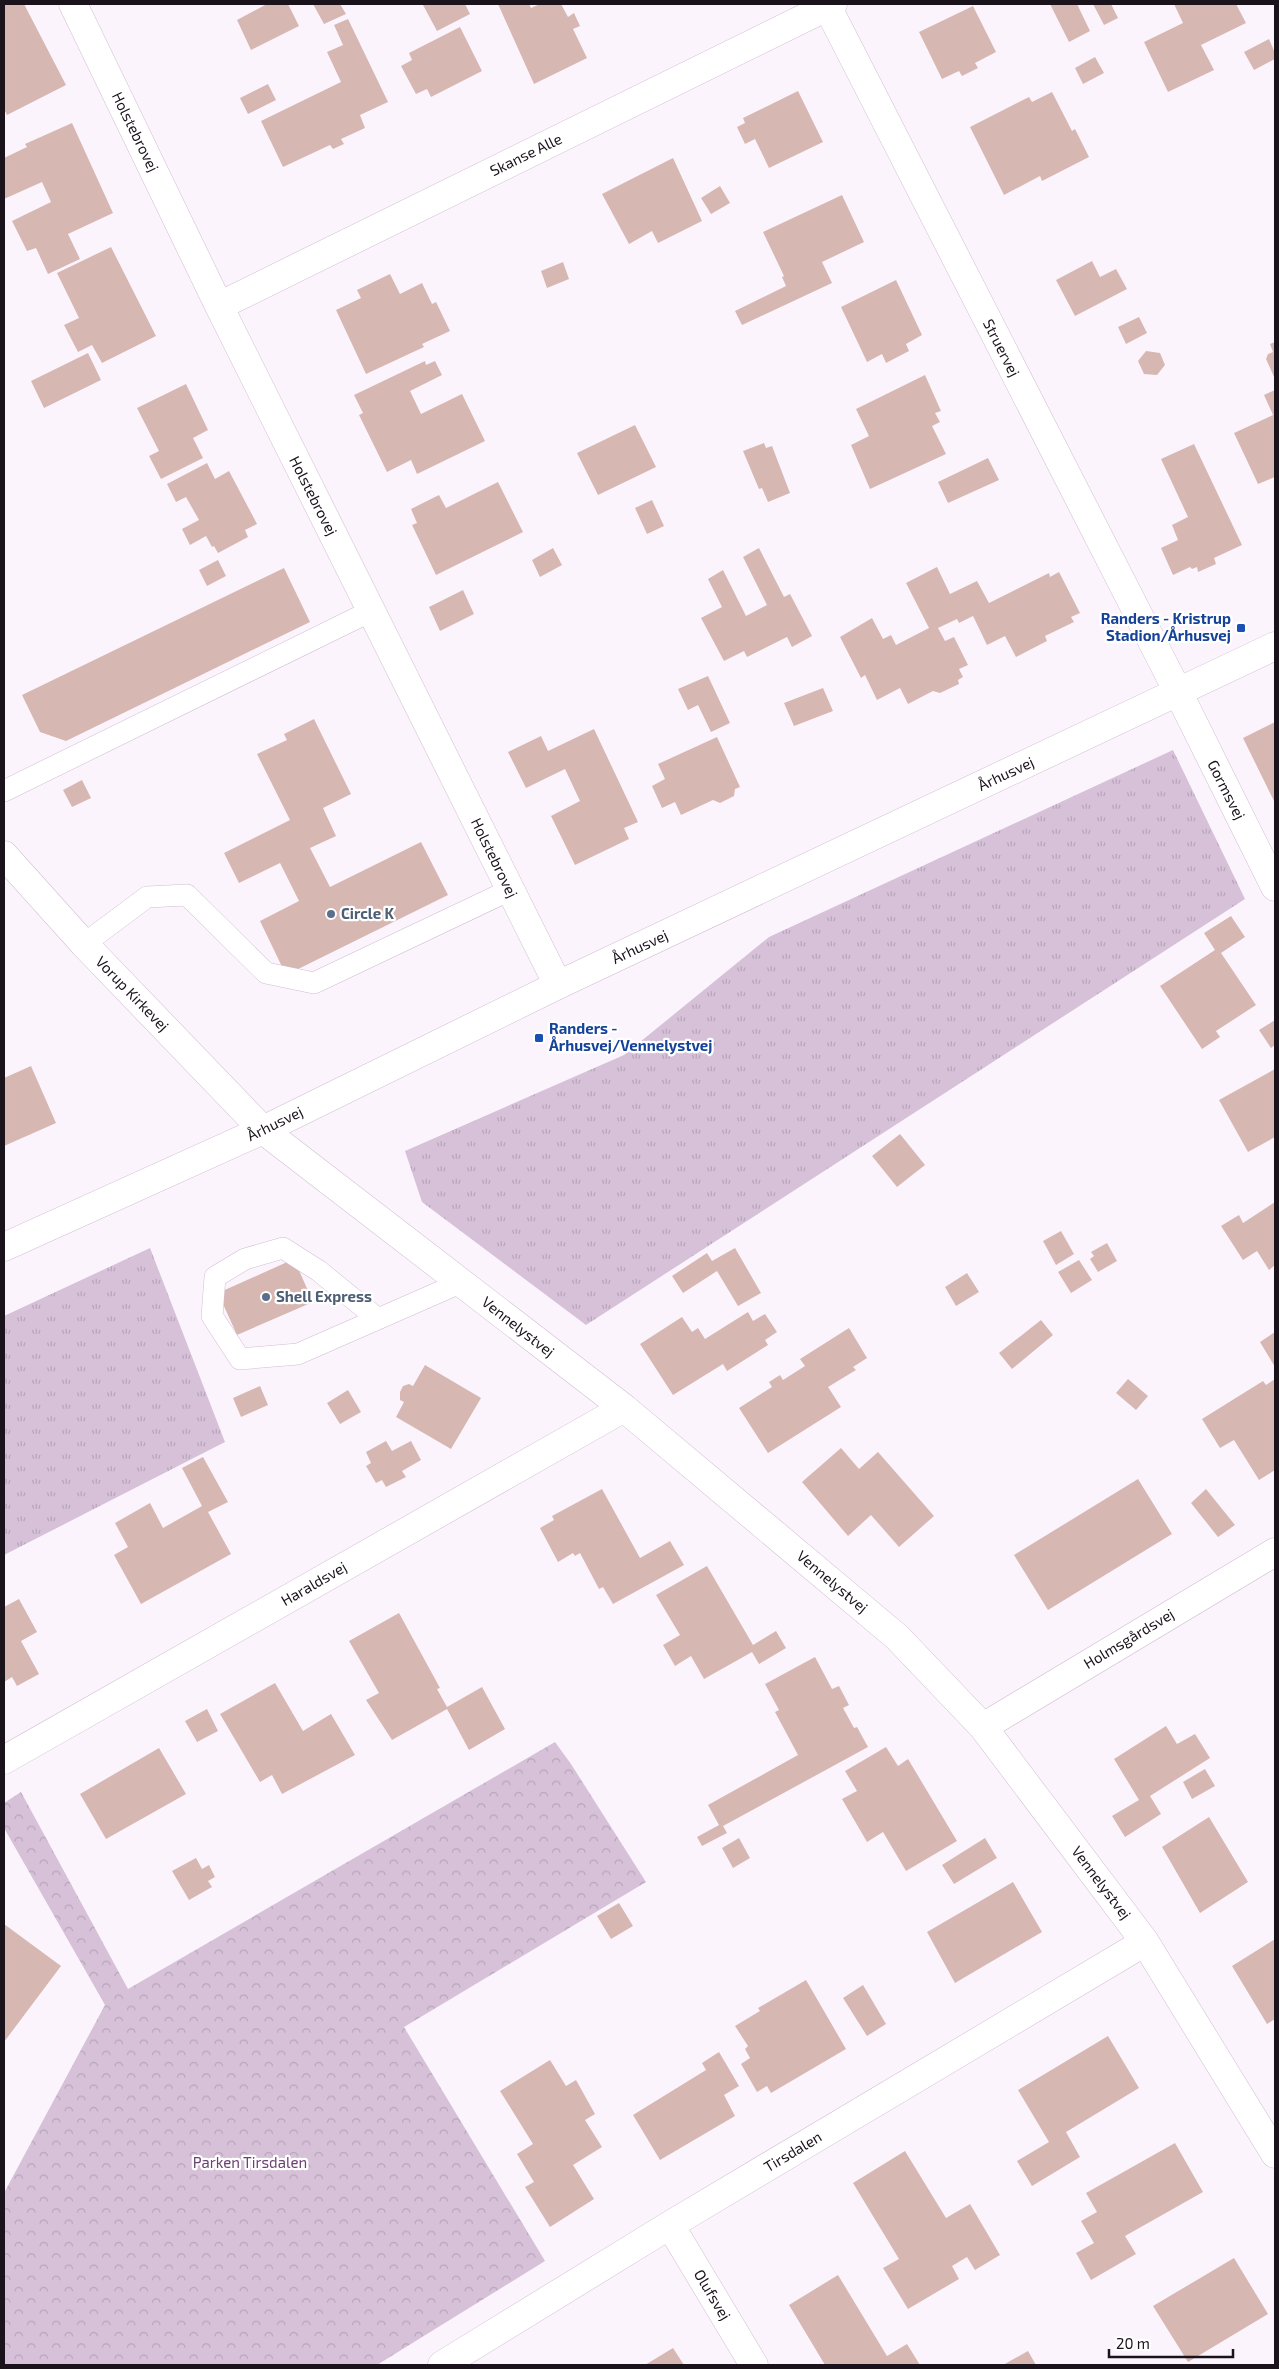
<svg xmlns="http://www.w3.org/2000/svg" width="1279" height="2369" viewBox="0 0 1279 2369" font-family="'Exo 2',sans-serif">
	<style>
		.grass { fill: url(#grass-tufts) }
		.park { fill: url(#park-crowns) }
		.building { fill: #d7b7b2 }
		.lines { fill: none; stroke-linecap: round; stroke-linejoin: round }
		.service-casing { stroke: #d1bdd3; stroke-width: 22 }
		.minor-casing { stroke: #d1bdd3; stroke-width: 29 }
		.secondary-casing { stroke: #d1bdd3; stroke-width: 29 }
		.service { stroke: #fff; stroke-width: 21 }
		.minor { stroke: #fff; stroke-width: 28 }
		.secondary { stroke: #fff; stroke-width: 28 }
		.transit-dot { fill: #1a4fb4; stroke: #fff; stroke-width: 2 }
		.service-dot { fill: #5c6f8a; stroke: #fff; stroke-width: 2 }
		.labels { text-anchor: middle; stroke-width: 4.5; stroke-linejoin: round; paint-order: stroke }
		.street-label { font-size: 15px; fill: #1a131b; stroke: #fff }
		.transit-label { font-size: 15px; font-weight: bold; fill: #164399; stroke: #fff; text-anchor: end }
		.service-label { font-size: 15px; font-weight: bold; fill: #4e5e75; stroke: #fff; text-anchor: start }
		.park-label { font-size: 15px; fill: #6b4072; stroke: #fff }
	</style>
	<defs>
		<pattern id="grass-tufts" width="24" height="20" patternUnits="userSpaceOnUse" patternTransform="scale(1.25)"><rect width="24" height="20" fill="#d6c1d9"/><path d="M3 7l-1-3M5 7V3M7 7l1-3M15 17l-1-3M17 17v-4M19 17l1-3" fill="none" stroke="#b7a5ba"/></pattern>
		<pattern id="park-crowns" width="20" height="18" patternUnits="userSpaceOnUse" patternTransform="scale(1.25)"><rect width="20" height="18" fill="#d6c1d9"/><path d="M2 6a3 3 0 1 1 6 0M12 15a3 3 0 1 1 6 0" fill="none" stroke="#b7a5ba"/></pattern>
	</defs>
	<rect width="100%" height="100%" fill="#fcf4fd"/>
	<!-- grass -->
	<path class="grass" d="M1173,750l72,149 -659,426 -164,-123 -17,-51 219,-96 145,-118z
		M150,1248l75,194 -221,113v-239z"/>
	<!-- park -->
	<path class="park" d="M555,1742l16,22 75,118 -242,145 141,234 -168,104h-373v-172l101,-188 -101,-177v-25l17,-11 107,197z"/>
	<!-- building -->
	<path class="building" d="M4,4h20l42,81 -59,30 -3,-6z
		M267,4h21l11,22 -48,24 -14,-30z
		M313,4h27l6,10 -22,10z
		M425,4h40l5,10 -33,17 -14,-26z
		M498,4h31l2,4 9,-4h21l7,13 6,-4 6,13 -7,3 14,29 -53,26z
		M1050,4h27l13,27 -21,11z
		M1093,4h18l7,14 -14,7z
		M1174,4h62l10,19 -45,22 13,25 -46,22 -24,-50 39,-19z
		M973,6l23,46 -21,11 3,5 -16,8 -3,-5 -17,8 -23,-47z
		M348,19l40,83 -28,13 5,13 -24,11 3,5 -11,5 -3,-4 -47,22 -22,-46 80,-39 -14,-30 16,-7 -9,-20z
		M460,27l22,44 -51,26 -4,-8 -11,5 -15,-28 11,-6 -3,-7z
		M1269,39l6,14v6l-21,11 -10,-18z
		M1095,57l9,16 -21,11 -8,-16z
		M268,84l8,16 -28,14 -8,-16z
		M798,91l25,51 -54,26 -14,-29 -10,5 -8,-17 8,-4 -2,-5z
		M1052,92l20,39 3,-2 14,28 -47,24 -2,-5 -36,19 -34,-68 59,-30 3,5z
		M72,123l41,90 -45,21 12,25 -32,15 -12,-26 -9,3 -15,-30 39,-19 -9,-20 -38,17v-41l23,-11 -2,-3z
		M673,158l29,63 -44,22 -6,-12 -23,13 -27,-50z
		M720,186l10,17 -19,11 -10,-16z
		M842,195l22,47 -42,20 10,21 -90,42 -7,-14 51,-25 -4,-9 2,-1 -21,-44z
		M111,247l45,89 -54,27 -10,-18 -14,7 -14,-27 15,-7 -22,-45z
		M1092,261l8,16 16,-8 11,20 -52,27 -19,-36z
		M563,262l6,17 -22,9 -6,-17z
		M390,274l10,20 22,-11 10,21 4,-2 14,29 -28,13 2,3 -58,27 -30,-64 25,-12 -4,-8z
		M896,280l26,55 -16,9 3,7 -23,12 -4,-9 -15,8 -26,-55z
		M1139,317l8,16 -21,11 -8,-17z
		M1275,342v37l-9,-20 2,-5 5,-2 -3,-8z
		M1146,351l14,2 5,12 -8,10 -13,-1 -6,-13z
		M88,353l13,27 -57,28 -13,-27z
		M425,361l1,4 9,-4 7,14 -32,16 11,23 41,-20 23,47 -68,33 -6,-14 -24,12 -28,-57 4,-2 -9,-18z
		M925,375l16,36 -6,2 5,9 -8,4 14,28 -76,35 -19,-44 18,-9 -13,-27z
		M186,384l22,46 -15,8 10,20 -42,21 -12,-23 10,-5 -22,-43z
		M1275,390v87l-17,7 -24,-51 39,-18 -9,-20z
		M635,425l21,42 -58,28 -21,-42z
		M764,443l2,5 6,-2 18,47 -22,9 -6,-14 -3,1 -16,-38z
		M1194,444l48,101 -28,13 2,6 -18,8 -1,-5 -5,2 -2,-2 -17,8 -12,-27 17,-8 -6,-15 16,-8 -27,-58z
		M988,458l11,22 -51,23 -10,-21z
		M207,463l8,16 14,-8 28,53 -12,6 3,7 -30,16 -4,-7 -2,1 -6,-11 -16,9 -8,-16 17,-9 -13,-23 -10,5 -9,-18z
		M498,482l25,50 -87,43 -24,-50 5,-2 -6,-14 28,-14 7,13z
		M652,500l12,26 -17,8 -12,-26z
		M553,548l9,17 -22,12 -8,-17z
		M759,548l25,49 6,-3 22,42 -20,11 -5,-10 -40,20 -3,-6 -20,10 -23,-43 21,-11 -14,-28 15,-9 23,46 21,-11 -24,-48z
		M218,560l8,16 -19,10 -8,-16z
		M937,567l13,27 27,-13 12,22 60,-30 1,4 9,-5 21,41 -9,4 3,5 -29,14 2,5 -31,16 -11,-21 -18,9 -14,-29 -14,7 -2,-4 -19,9 7,13 9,-4 14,28 -9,4 4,8 -5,3 1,4 -19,9 -7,-2 -25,13 -8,-16 -23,12 -12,-25 -4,3 -21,-41 32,-19 11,21 8,-4 5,10 33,-17 -23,-45z
		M284,568l26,54 -244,119 -26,-9 -18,-37z
		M463,590l11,24 -34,17 -11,-24z
		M708,676l22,47 -19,9 -13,-27 -10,5 -10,-21z
		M823,688l10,23 -39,15 -10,-23z
		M314,719l37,75 -28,14 13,28 -26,12 20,39 91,-45 27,53 -162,80 -26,-54 39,-20 -19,-38 -41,20 -15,-30 66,-33 -33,-66 30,-14 -3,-6z
		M1275,722v81l-32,-65z
		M594,729l44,93 -14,6 5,11 -54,26 -24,-49 29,-15 -15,-32 -39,19 -18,-36 33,-16 7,15z
		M717,737l23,50 -5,2 -1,7 -14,7 -7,-3 -32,15 -6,-13 -13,6 -10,-22 13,-7 -7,-15z
		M82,780l9,18 -19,9 -9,-17z
		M1231,916l14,21 -24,16 35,52 -40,26 4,6 -18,12 -42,-63 55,-36 -11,-17z
		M1275,1020v25l-4,3 -12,-18z
		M31,1066l25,57 -52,23v-68z
		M1275,1069v68l-27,15 -29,-52z
		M900,1134l25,31 -28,22 -25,-31z
		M1275,1202v63l-6,5 -12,-19 -14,9 -22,-34 18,-11 4,8z
		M1061,1231l13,23 -18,11 -13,-24z
		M1107,1243l10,18 -19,11 -8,-13 4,-3 -3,-4z
		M735,1248l26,45 -23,13 -21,-35 -34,22 -11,-17 35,-23 5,8z
		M294,1259l19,43 -76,33 -19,-42z
		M1079,1260l13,20 -21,13 -13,-21z
		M967,1273l12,19 -23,14 -11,-19z
		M748,1312l5,9 12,-7 12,18 -12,8 3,5 -41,26 -4,-7 -50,31 -33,-51 42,-27 10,15 6,-4 7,11z
		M1041,1320l12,15 -41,34 -13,-16z
		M849,1328l18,30 -14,9 3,3 -28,17 13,20 -73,46 -29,-45 33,-21 -3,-5 11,-7 3,5 22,-14 -5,-7z
		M1275,1332v35l-15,-25z
		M425,1365l56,33 -30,51 -55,-32 8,-15 -4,-2v-8l3,-6 6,-2 4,2z
		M1128,1379l20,17 -12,14 -20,-17z
		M1275,1379v91l-16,10 -25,-40 -14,8 -18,-29 61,-38 3,4z
		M260,1386l8,19 -27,12 -8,-19z
		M348,1390l13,22 -21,12 -13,-21z
		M386,1441l6,10 19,-10 10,19 -19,11 4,6 -20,10 -4,-7 -6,3 -10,-17 5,-3 -5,-11z
		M841,1448l18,21 19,-17 56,64 -35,31 -28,-32 -23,21 -46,-54z
		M203,1457l25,45 -20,10 23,42 -90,50 -27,-49 14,-8 -13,-24 35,-20 13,25 39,-22 -20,-38z
		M1138,1479l34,55 -124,76 -34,-55z
		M602,1489l38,69 30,-17 14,24 -71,39 -10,-17 -4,2 -19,-36 -5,3 -2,-3 -15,9 -18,-34 14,-8 -2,-4z
		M1206,1489l29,36 -17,12 -27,-34z
		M707,1566l46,79 23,-14 10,17 -27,16 -7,-12 -48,27 -13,-23 -16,10 -12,-21 17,-10 -24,-40z
		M19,1599l18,33 -16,9 18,33 -22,12 -5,-9 -8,5v-75z
		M399,1613l41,75 -3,1 10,18 35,-20 23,42 -36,21 -22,-41 -55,31 -26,-40 13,-7 -30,-52z
		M815,1657l17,32 7,-3 10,19 -6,3 11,20 3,-1 11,20 -145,79 4,7 -25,13 -5,-9 22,-12 -11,-20 90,-50 -23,-43 4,-2 -14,-26z
		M275,1683l28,48 28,-17 24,41 -73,39 -10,-19 -12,7 -40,-68z
		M207,1709l11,22 -21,11 -12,-21z
		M1166,1726l11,18 18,-10 15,24 -60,38 11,18 -36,23 -13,-21 27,-16 -25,-41z
		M886,1747l12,19 10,-7 49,82 -51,30 -23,-39 -16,10 -25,-43 15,-8 -12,-20z
		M159,1748l27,46 -80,45 -26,-45z
		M1205,1769l10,17 -23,13 -9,-17z
		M1209,1817l39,65 -48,31 -38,-66z
		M739,1838l11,20 -17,10 -11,-20z
		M985,1838l12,20 -43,26 -12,-19z
		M196,1858l6,11 7,-4 6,12 -7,4 4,6 -23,13 -17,-29z
		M1013,1882l29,50 -87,51 -28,-51z
		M619,1903l14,23 -22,13 -14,-23z
		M4,1924l57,42 -57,76z
		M1275,1939v80l-8,5 -35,-58z
		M806,1980l40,69 -75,44 -4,-7 -10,6 -16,-28 9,-6 -5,-9 3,-3 -13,-20 25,-15 -2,-3z
		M863,1985l23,39 -19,12 -24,-38z
		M1108,2036l31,52 -73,44 14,25 -48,29 -15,-25 32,-19 -31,-52z
		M719,2052l20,34 -15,9 11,21 -75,44 -27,-45 73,-45 -4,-7z
		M550,2060l16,26 10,-6 19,34 -10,6 17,27 -29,18 21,34 -44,28 -25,-40 9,-5 -17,-28 16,-10 -33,-53z
		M1175,2143l28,49 -78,44 11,18 -45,26 -15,-27 18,-10 -13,-22 16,-9 -11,-19z
		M905,2151l41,67 24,-14 30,51 -25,15 -8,-13 -15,9 7,13 -51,30 -25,-41 16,-9 -46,-76z
		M1234,2258l34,56 -80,48 -35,-56z
		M838,2275l49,81 20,-12 13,21h-95l-36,-60z
		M673,2348l11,17h-39z
		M1028,2351l8,14h-33z"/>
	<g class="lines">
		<!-- service casing -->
		<g class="service-casing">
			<path id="service" d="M4,791l367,-180
				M84,944l63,-47 40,-2 79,78 48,10 196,-93
				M378,1319l-59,-48 -36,-23 -38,11 -30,18 -3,39 28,43 58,-5 162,-71"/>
		</g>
		<!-- minor casing -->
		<g class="minor-casing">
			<path id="minor" d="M73,4l146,302 339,679
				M826,4l352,688 97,195
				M219,306l614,-302
				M4,855l80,89 179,186 361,278 273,229 86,90 162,215 130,212
				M983,1727l292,-175
				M4,1760l620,-352
				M670,2225l84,140
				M442,2365l228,-140 475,-283"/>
		</g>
		<!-- secondary casing -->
		<g class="secondary-casing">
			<path id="secondary" d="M4,1247l259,-117 295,-145 717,-339"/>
		</g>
		<!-- service -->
		<use href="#service" class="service"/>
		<!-- minor -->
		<use href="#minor" class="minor"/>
		<!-- secondary -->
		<use href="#secondary" class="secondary"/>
	</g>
	<!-- markers -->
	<g class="transit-dot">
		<rect x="1236" y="623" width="10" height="10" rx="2.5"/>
		<rect x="534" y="1033" width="10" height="10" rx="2.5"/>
	</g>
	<g class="service-dot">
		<circle cx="331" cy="914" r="5"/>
		<circle cx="266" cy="1297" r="5"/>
	</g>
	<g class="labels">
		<!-- street labels -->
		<g class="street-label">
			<text transform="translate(135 132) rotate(64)" y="5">Holstebrovej</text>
			<text transform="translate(526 155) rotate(-26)" y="5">Skanse Alle</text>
			<text transform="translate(1001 348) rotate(63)" y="5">Struervej</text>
			<text transform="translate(313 496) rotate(63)" y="5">Holstebrovej</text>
			<text transform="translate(1006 774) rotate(-25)" y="5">Århusvej</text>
			<text transform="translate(1226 790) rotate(63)" y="5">Gormsvej</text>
			<text transform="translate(494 858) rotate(64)" y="5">Holstebrovej</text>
			<text transform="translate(640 947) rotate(-25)" y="5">Århusvej</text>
			<text transform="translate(132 994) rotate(46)" y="5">Vorup Kirkevej</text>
			<text transform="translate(275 1124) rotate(-26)" y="5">Århusvej</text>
			<text transform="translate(518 1327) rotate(38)" y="5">Vennelystvej</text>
			<text transform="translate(832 1582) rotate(40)" y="5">Vennelystvej</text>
			<text transform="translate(314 1584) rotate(-30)" y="5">Haraldsvej</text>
			<text transform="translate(1129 1639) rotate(-31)" y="5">Holmsgårdsvej</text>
			<text transform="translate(1101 1883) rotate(53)" y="5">Vennelystvej</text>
			<text transform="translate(793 2152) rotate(-31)" y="5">Tirsdalen</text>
			<text transform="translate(712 2295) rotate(59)" y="5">Olufsvej</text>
		</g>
		<!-- transit labels -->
		<g class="transit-label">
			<text x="1231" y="624">Randers - Kristrup<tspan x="1231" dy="17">Stadion/Århusvej</tspan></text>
			<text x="549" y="1034" text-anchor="start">Randers -<tspan x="549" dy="17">Århusvej/Vennelystvej</tspan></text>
		</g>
		<!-- service labels -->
		<g class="service-label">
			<text x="341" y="919">Circle K</text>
			<text x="276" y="1302">Shell Express</text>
		</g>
		<!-- park labels -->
		<g class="park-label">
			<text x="250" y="2168">Parken Tirsdalen</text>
		</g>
	</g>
	<!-- border -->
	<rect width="1279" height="2369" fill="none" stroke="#1a131b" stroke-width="10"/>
	<!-- scale -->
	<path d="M1109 2349v8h124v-8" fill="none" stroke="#1a131b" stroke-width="2.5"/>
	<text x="1116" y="2349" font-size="15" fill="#1a131b" stroke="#ffffff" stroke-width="4" paint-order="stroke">20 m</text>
</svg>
